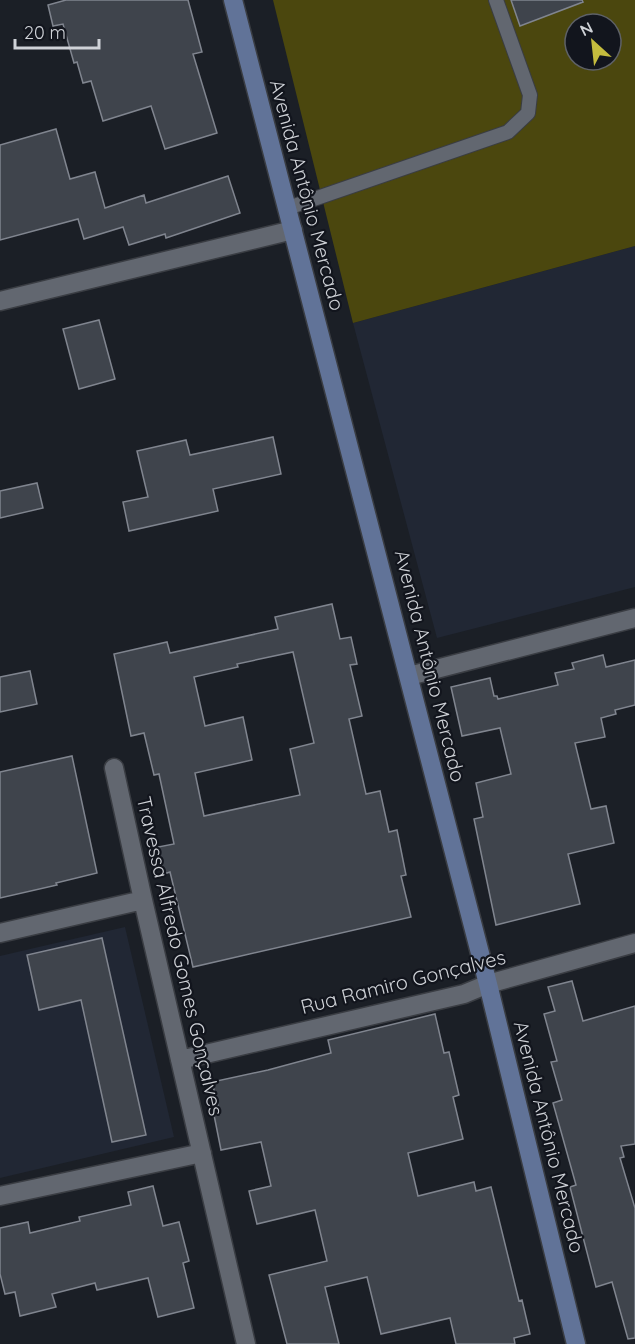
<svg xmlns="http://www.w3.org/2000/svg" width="635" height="1344" viewBox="0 0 635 1344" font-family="Quicksand,sans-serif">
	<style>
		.built { fill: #212734 }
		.green { fill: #4b470e; fill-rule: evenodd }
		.building { fill: #3f444c; stroke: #80858f; stroke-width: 1.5; fill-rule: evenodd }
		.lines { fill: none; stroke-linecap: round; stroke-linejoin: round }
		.lane-casing { stroke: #3a3d43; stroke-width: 16 }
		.street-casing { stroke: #3a3d43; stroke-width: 21 }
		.secondary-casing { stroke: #3a3d43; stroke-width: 21 }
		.lane { stroke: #626770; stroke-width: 14 }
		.street { stroke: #626770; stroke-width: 18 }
		.secondary { stroke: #617398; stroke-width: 18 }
		.labels { text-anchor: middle; stroke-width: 4.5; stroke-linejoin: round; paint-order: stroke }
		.street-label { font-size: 20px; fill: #cfd2d7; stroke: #12151d }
	</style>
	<rect width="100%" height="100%" fill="#1b1f26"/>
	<!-- built -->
	<path class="built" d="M635,246v341l-198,51 -84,-315z
		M125,927l49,210 -174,41v-222z"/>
	<!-- green -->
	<path class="green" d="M273,0h362v246l-282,77zM575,24h36v36h-36z"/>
	<!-- building -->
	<path class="building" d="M66,0h122l14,52 -9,2 24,79 -52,16 -14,-43 -48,15 -12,-40 -8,2 -6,-21 -3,1 -11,-39 -10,2 -5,-21z
		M511,0h71l1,2 -63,24z
		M56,129l14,50 25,-7 10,36 39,-13 2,8 82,-27 12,37 -74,25 -1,-4 -36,11 -6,-18 -39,12 -6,-20 -78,21v-95z
		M99,320l16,59 -36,10 -16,-60z
		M273,437l8,37 -68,15 5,22 -89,20 -6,-29 25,-5 -11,-46 49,-11 4,15z
		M37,483l6,25 -43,10v-27z
		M332,604l8,35 11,-2 6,27 -7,1 12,51 -13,3 17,75 14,-3 9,41 8,-2 9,45 -5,1 10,41 -218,50 -23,-95 -6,2 -6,-27 16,-3 -15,-70 -5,1 -10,-42 -13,3 -17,-82 53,-12 3,11 108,-24 -3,-12zM293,652l21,91 -24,6 10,46 -96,21 -9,-43 57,-13 -9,-43 -38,9 -11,-49 44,-10 -1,-3z
		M603,655l3,12 29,-7v45l-20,5 1,4 -15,4 4,19 -30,6 16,66 15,-3 8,37 -46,11 12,50 -84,21 -22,-106 9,-2 -7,-34 35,-9 -11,-46 -38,8 -11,-49 39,-9 4,18h3l1,3 60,-14 -3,-12 19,-4 -2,-6z
		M30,671l7,33 -37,8v-35z
		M72,756l25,117 -41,10 1,2 -57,13v-126z
		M102,938l44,197 -34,7 -31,-142 -42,10 -12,-55z
		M572,981l11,40 52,-15v138l-14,2 3,11 -4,1 15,50v130l-7,1 -16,-57 -16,5 -26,-100 6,-2 -23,-82 9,-3 -11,-38 6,-1 -13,-47 11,-3 -7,-24z
		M435,1014l9,39 5,-1 10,43 -6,2 10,42 -55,14 10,43 56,-14 2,9 15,-4 28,114 3,-1 8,34 -16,4 1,6h-59l-6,-26 -69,16 -14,-57 -42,10 14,57h-52l-18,-69 58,-14 -12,-51 -58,14 -8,-33 22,-5 -10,-44 -40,8 -7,-35 6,-1 -8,-32 56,-12 63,-17 -3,-13z
		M153,1186l10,40 16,-4 10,39 -6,2 11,45 -36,9 -10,-39 -51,12 -2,-7 -43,11 4,13 -36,9 -5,-24 -10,2 -5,-20v-46l28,-6 2,11 50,-12 -1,-4 52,-12 -3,-13z"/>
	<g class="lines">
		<!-- lane casing -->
		<g class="lane-casing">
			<path id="lane" d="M288,208l220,-76 20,-19 2,-18 -34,-95"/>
		</g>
		<!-- street casing -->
		<g class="street-casing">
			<path id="street" d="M0,301l293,-71
				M409,676l226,-58
				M114,768l29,132 103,444
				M0,933l143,-33
				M180,1060l284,-66 24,-10 147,-41
				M0,1196l202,-43"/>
		</g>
		<!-- secondary casing -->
		<g class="secondary-casing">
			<path id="secondary" d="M233,0l255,984 88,360"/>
		</g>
		<!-- lane -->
		<use href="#lane" class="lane"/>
		<!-- street -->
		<use href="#street" class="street"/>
		<!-- secondary -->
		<use href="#secondary" class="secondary"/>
	</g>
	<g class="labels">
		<!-- street labels -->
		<g class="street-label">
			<text transform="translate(307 195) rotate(75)" y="7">Avenida Antônio Mercado</text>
			<text transform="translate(430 666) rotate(76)" y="7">Avenida Antônio Mercado</text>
			<text transform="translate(180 956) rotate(77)" y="7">Travessa Alfredo Gomes Gonçalves</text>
			<text transform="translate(403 982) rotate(-14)" y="7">Rua Ramiro Gonçalves</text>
			<text transform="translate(549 1137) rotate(76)" y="7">Avenida Antônio Mercado</text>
		</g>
	</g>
	<!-- north arrow -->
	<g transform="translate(593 42) rotate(333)"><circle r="28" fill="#12151d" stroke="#5e6167" stroke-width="1.5"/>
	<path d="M0-4.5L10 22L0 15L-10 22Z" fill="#c4bc3e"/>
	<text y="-9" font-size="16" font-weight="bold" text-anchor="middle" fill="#cfd2d7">N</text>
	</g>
	<!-- scale -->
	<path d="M15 39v9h84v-9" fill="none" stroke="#cfd2d7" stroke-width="3"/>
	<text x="24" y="39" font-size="18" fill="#cfd2d7" stroke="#12151d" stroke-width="4.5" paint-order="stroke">20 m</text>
</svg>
